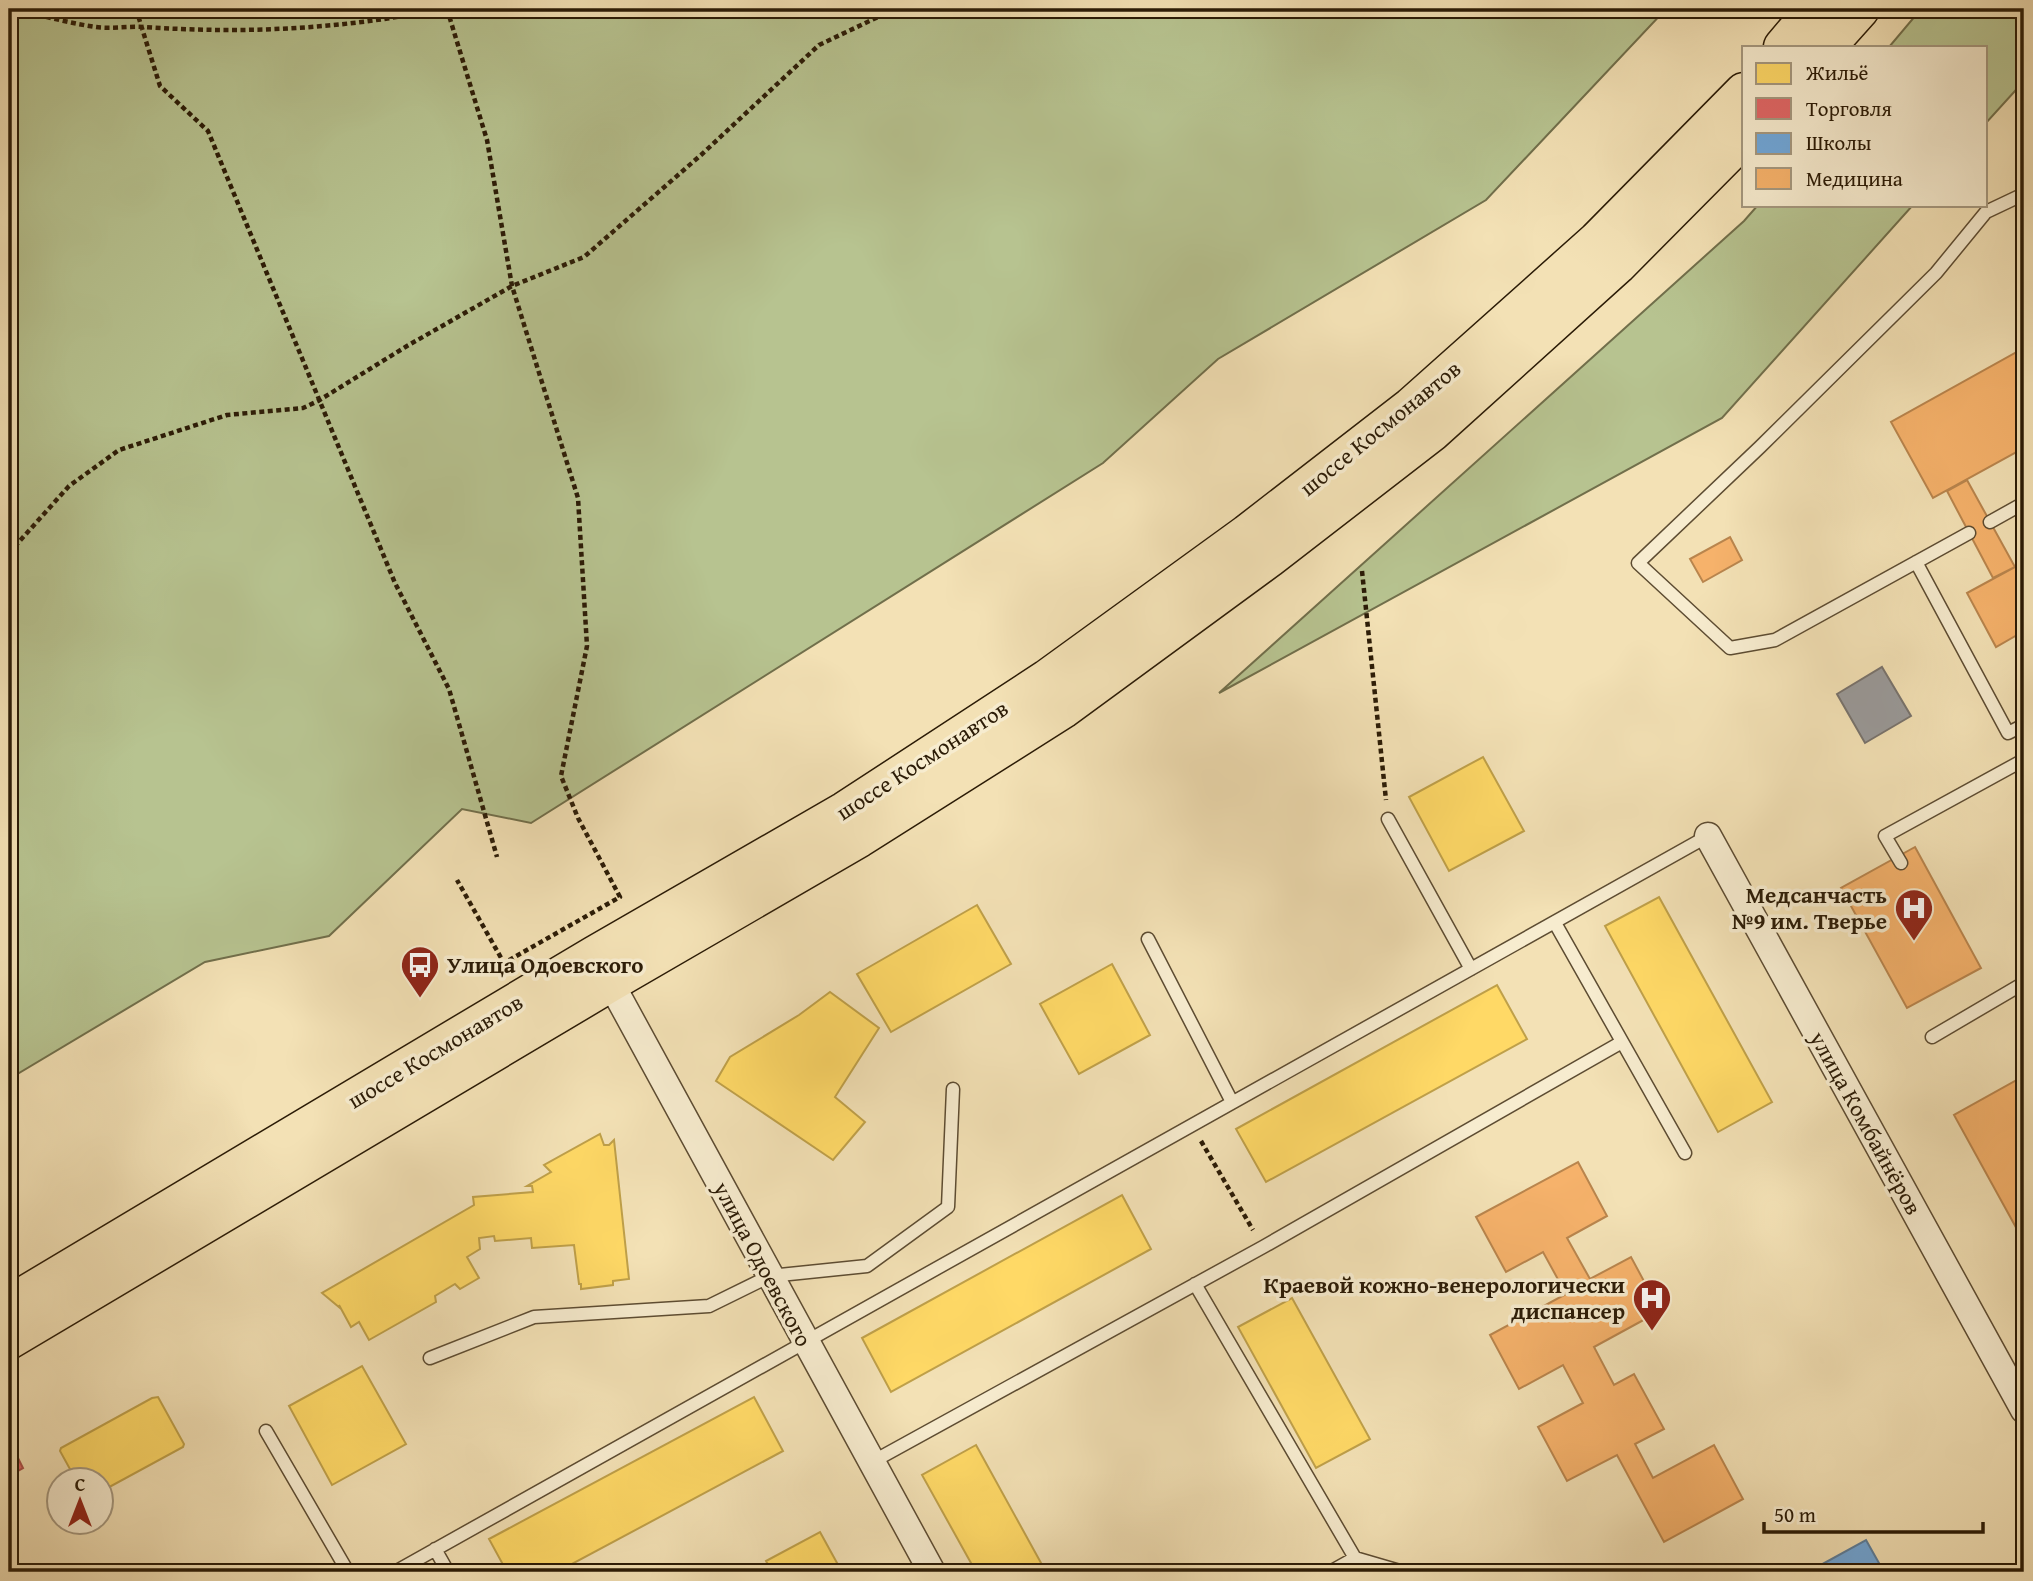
<svg xmlns="http://www.w3.org/2000/svg" width="2033" height="1581" viewBox="0 0 2033 1581" font-family="'Gentium Book Plus',serif">
	<style>
		.green { fill: #b7c390; stroke: #716f4b; stroke-width: 2 }
		.homes { fill: #ffd966; stroke: #bfa049; stroke-width: 2 }
		.shops { fill: #e06666; stroke: #aa5049; stroke-width: 2 }
		.schools { fill: #6fa8dc; stroke: #5b7e9c; stroke-width: 2 }
		.health { fill: #f6b26b; stroke: #b9854d; stroke-width: 2 }
		.industry { fill: #999; stroke: #78736d; stroke-width: 2 }
		.lines { fill: none; stroke-linecap: round; stroke-linejoin: round }
		.lane-casing { stroke: #5d4c32; stroke-width: 15 }
		.street-casing { stroke: #5d4c32; stroke-width: 29 }
		.primary-casing { stroke: #2b1b06; stroke-width: 41 }
		.path { stroke: #2b1b06; stroke-width: 4.5; stroke-dasharray: 5 3.5; stroke-linecap: butt }
		.lane { stroke: #f7eccf; stroke-width: 12 }
		.street { stroke: #f7eccf; stroke-width: 26 }
		.primary { stroke: #f3e1b5; stroke-width: 38 }
		.labels { text-anchor: middle; stroke-width: 7; stroke-linejoin: round; paint-order: stroke }
		.street-label { font-size: 23px; fill: #2b1b06; stroke: #f7eccf }
		.poi-label { font-size: 23px; font-weight: bold; fill: #2b1b06; stroke: #f7eccf; text-anchor: end }
	</style>
	<rect width="100%" height="100%" fill="#f3e1b5"/>
	<filter id="stains"><feTurbulence type="fractalNoise" baseFrequency=".00286" numOctaves="4"/><feColorMatrix values="0 0 0 0 .2 0 0 0 0 .09 0 0 0 0 .02 0 0 0 .5 -.17"/></filter>
	<radialGradient id="worn" r=".72"><stop offset=".6" stop-color="#630" stop-opacity="0"/><stop offset="1" stop-color="#630" stop-opacity=".3"/></radialGradient>
	<!-- green -->
	<path class="green" d="M9,9h1657l-180,191 -268,159 -115,104 -572,360 -69,-14 -133,127 -124,26 -196,117z
		M1921,9h103v72l-38,42v-76h-97z
		M1758,205h155l-191,213 -503,275 525,-472z"/>
	<!-- homes -->
	<path class="homes" d="M1483,757l41,74 -75,40 -40,-74z
		M1659,897l113,205 -54,30 -113,-206z
		M977,905l34,59 -120,68 -34,-58z
		M1112,964l38,71 -71,39 -39,-70z
		M1497,985l30,54 -261,143 -30,-53z
		M830,992l49,36 -44,69 30,25 -32,38 -117,-79 14,-24 69,-42z
		M600,1134l4,11h5l5,-5 15,139 -16,2v4l-32,4v-5h-2l-5,-39 -42,3 -1,-10 -36,3 -1,-5 -15,2 1,11 -13,8 12,21 -19,11 -5,-5 -20,12 1,6 -67,38 -10,-18 -8,5 -12,-22 1,3 -18,-15 152,-88 -1,-8 60,-5 -1,-6h-5l24,-14 -7,-7z
		M1122,1195l29,54 -260,143 -29,-54z
		M1292,1298l78,141 -54,29 -78,-141z
		M362,1366l44,78 -74,41 -43,-79z
		M158,1397l26,47 -1,3 -81,44v-11h-26l-16,-29 1,-3 91,-50z
		M754,1397l29,54 -226,121h-50l-18,-33z
		M976,1445l70,127h-70l-54,-97z
		M820,1532l22,40h-70l-6,-11z"/>
	<!-- shops -->
	<path class="shops" d="M12,1446l11,22 -14,8v-28z"/>
	<!-- schools -->
	<path class="schools" d="M1866,1540l18,32h-76z"/>
	<!-- health -->
	<path class="health" d="M2024,348v100l-91,50 -42,-76z
		M1967,480l48,87 -22,11 -46,-87z
		M1730,537l12,23 -39,22 -13,-23z
		M2024,562v69l-28,16 -29,-54z
		M1915,847l66,121 -74,40 -66,-120z
		M2024,1076v166l-70,-127z
		M1578,1162l29,54 -40,22 23,41 41,-22 29,54 -66,36 20,38 20,-11 30,55 -29,15 18,34 61,-33 29,54 -79,43 -47,-87 -50,26 -29,-54 45,-24 -20,-38 -44,24 -29,-54 76,-41 -23,-42 -37,20 -30,-55z"/>
	<!-- industry -->
	<path class="industry" d="M1882,667l29,49 -46,27 -28,-49z"/>
	<g class="lines">
		<!-- lane casing -->
		<g class="lane-casing">
			<path id="lane" d="M1990,522l34,-19
				M1969,533l-194,107 -45,8 -92,-85 122,-116 176,-174 50,-61 38,-18
				M1916,562l92,171 16,-8
				M1388,819l83,150
				M1901,863l-16,-27 135,-74 4,8
				M1555,923l130,230
				M1148,939l84,163
				M1932,1037l92,-54
				M1195,1284l160,274 48,14
				M430,1358l104,-41 175,-11 61,-30 97,-10 81,-59 5,-118
				M266,1431l82,141
				M872,1462l391,-215 359,-205
				M435,1549l13,23
				M395,1572l1313,-736
				M1330,1572l25,-14"/>
		</g>
		<!-- street casing -->
		<g class="street-casing">
			<path id="street" d="M1708,836l316,574
				M603,969l329,603"/>
		</g>
		<!-- primary casing -->
		<g class="primary-casing">
			<path id="primary" d="M1783,47l32,-38
				M1826,47l34,-38
				M9,1305l586,-350 250,-144 202,-132 200,-145 164,-127 186,-166 147,-149
				M9,1340l602,-358 248,-144 204,-129 206,-151 163,-126 185,-167 127,-128"/>
		</g>
		<!-- path -->
		<path class="path" d="M13,9c27,6 55,14 83,18 16,2 33,-1 48,0 103,7 197,2 298,-18
			M136,9l24,77 48,45 187,452 54,106 48,168
			M447,9l40,131 25,146 66,212 9,148 -26,130 17,42 42,79 -116,66 -47,-83
			M9,553l60,-67 50,-36 108,-35 76,-7 15,-7 89,-55 105,-60 72,-29 117,-102 118,-110 59,-28 47,-8
			M1362,571l24,229
			M1201,1141l52,89"/>
		<!-- lane -->
		<use href="#lane" class="lane"/>
		<!-- street -->
		<use href="#street" class="street"/>
		<!-- primary -->
		<use href="#primary" class="primary"/>
	</g>
	<!-- icons -->
	<defs>
		<g id="hospital-pin" transform="scale(2.0125)"><path d="M0 17L-7.5 6A9.5 9.5 0 1 1 7.5 6Z" fill="#8f2418" stroke="#f7eccf"/><path d="M-5-5h3v3.5h4V-5h3V5h-3V1.5h-4V5h-3Z" fill="#fff"/></g>
		<g id="bus-pin" transform="scale(2.0125)"><path d="M0 17L-7.5 6A9.5 9.5 0 1 1 7.5 6Z" fill="#8f2418" stroke="#f7eccf"/><path d="M-5-6H5V4H4V6H2V4H-2V6H-4V4H-5ZM-3.5-4V0h7V-4ZM-3.5 1.2v1.5H-2V1.2ZM2 1.2v1.5H3.5V1.2Z" fill="#fff"/></g>
	</defs>
	<g fill-rule="evenodd">
		<use href="#hospital-pin" x="1914" y="908"/>
		<use href="#bus-pin" x="420" y="965"/>
		<use href="#hospital-pin" x="1652" y="1298"/>
	</g>
	<g class="labels">
		<!-- street labels -->
		<g class="street-label">
			<text transform="translate(1380 428) rotate(-39)" y="8">шоссе Космонавтов</text>
			<text transform="translate(922 760) rotate(-33)" y="8">шоссе Космонавтов</text>
			<text transform="translate(435 1051) rotate(-31)" y="8">шоссе Космонавтов</text>
			<text transform="translate(1866 1123) rotate(61)" y="8">улица Комбайнёров</text>
			<text transform="translate(763 1264) rotate(62)" y="8">улица Одоевского</text>
		</g>
		<!-- poi labels -->
		<g class="poi-label">
			<text x="1887" y="903">Медсанчасть<tspan x="1887" dy="26">№9 им. Тверье</tspan></text>
			<text x="447" y="973" text-anchor="start">Улица Одоевского</text>
			<text x="1625" y="1293">Краевой кожно-венерологически<tspan x="1625" dy="26">диспансер</tspan></text>
		</g>
	</g>
	<!-- margin -->
	<rect width="2033" height="1581" fill="none" stroke="#f3e1b5" stroke-width="35"/>
	<rect x="10" y="10" width="2012" height="1560" fill="none" stroke="#2b1b06" stroke-width="3.5"/>
	<rect x="18" y="18" width="1998" height="1546" fill="none" stroke="#2b1b06" stroke-width="2"/>
	<!-- legend -->
	<rect x="1742" y="46" width="245" height="161" fill="#f7eccf" stroke="#a5987f" stroke-width="2"/>
	<rect x="1756" y="63" width="35" height="21" fill="#ffd966" stroke="#a5987f" stroke-width="2"/>
	<text x="1806" y="80" font-size="21" fill="#2b1b06">Жильё</text>
	<rect x="1756" y="98" width="35" height="21" fill="#e06666" stroke="#a5987f" stroke-width="2"/>
	<text x="1806" y="116" font-size="21" fill="#2b1b06">Торговля</text>
	<rect x="1756" y="133" width="35" height="21" fill="#6fa8dc" stroke="#a5987f" stroke-width="2"/>
	<text x="1806" y="150" font-size="21" fill="#2b1b06">Школы</text>
	<rect x="1756" y="168" width="35" height="21" fill="#f6b26b" stroke="#a5987f" stroke-width="2"/>
	<text x="1806" y="186" font-size="21" fill="#2b1b06">Медицина</text>
	<!-- north arrow -->
	<g transform="translate(80 1501)"><circle r="33" fill="#f7eccf" stroke="#a5987f" stroke-width="2"/>
	<path d="M0-5L12 26L0 18L-12 26Z" fill="#8f2418"/>
	<text y="-10" font-size="19" font-weight="bold" text-anchor="middle" fill="#2b1b06">С</text>
	</g>
	<!-- scale -->
	<path d="M1764 1522v10h219v-10" fill="none" stroke="#2b1b06" stroke-width="3.5"/>
	<text x="1774" y="1522" font-size="21" fill="#2b1b06" stroke="#f7eccf" stroke-width="5" paint-order="stroke">50 m</text>
	<rect width="100%" height="100%" filter="url(#stains)"/>
	<rect width="100%" height="100%" fill="url(#worn)"/>
</svg>
